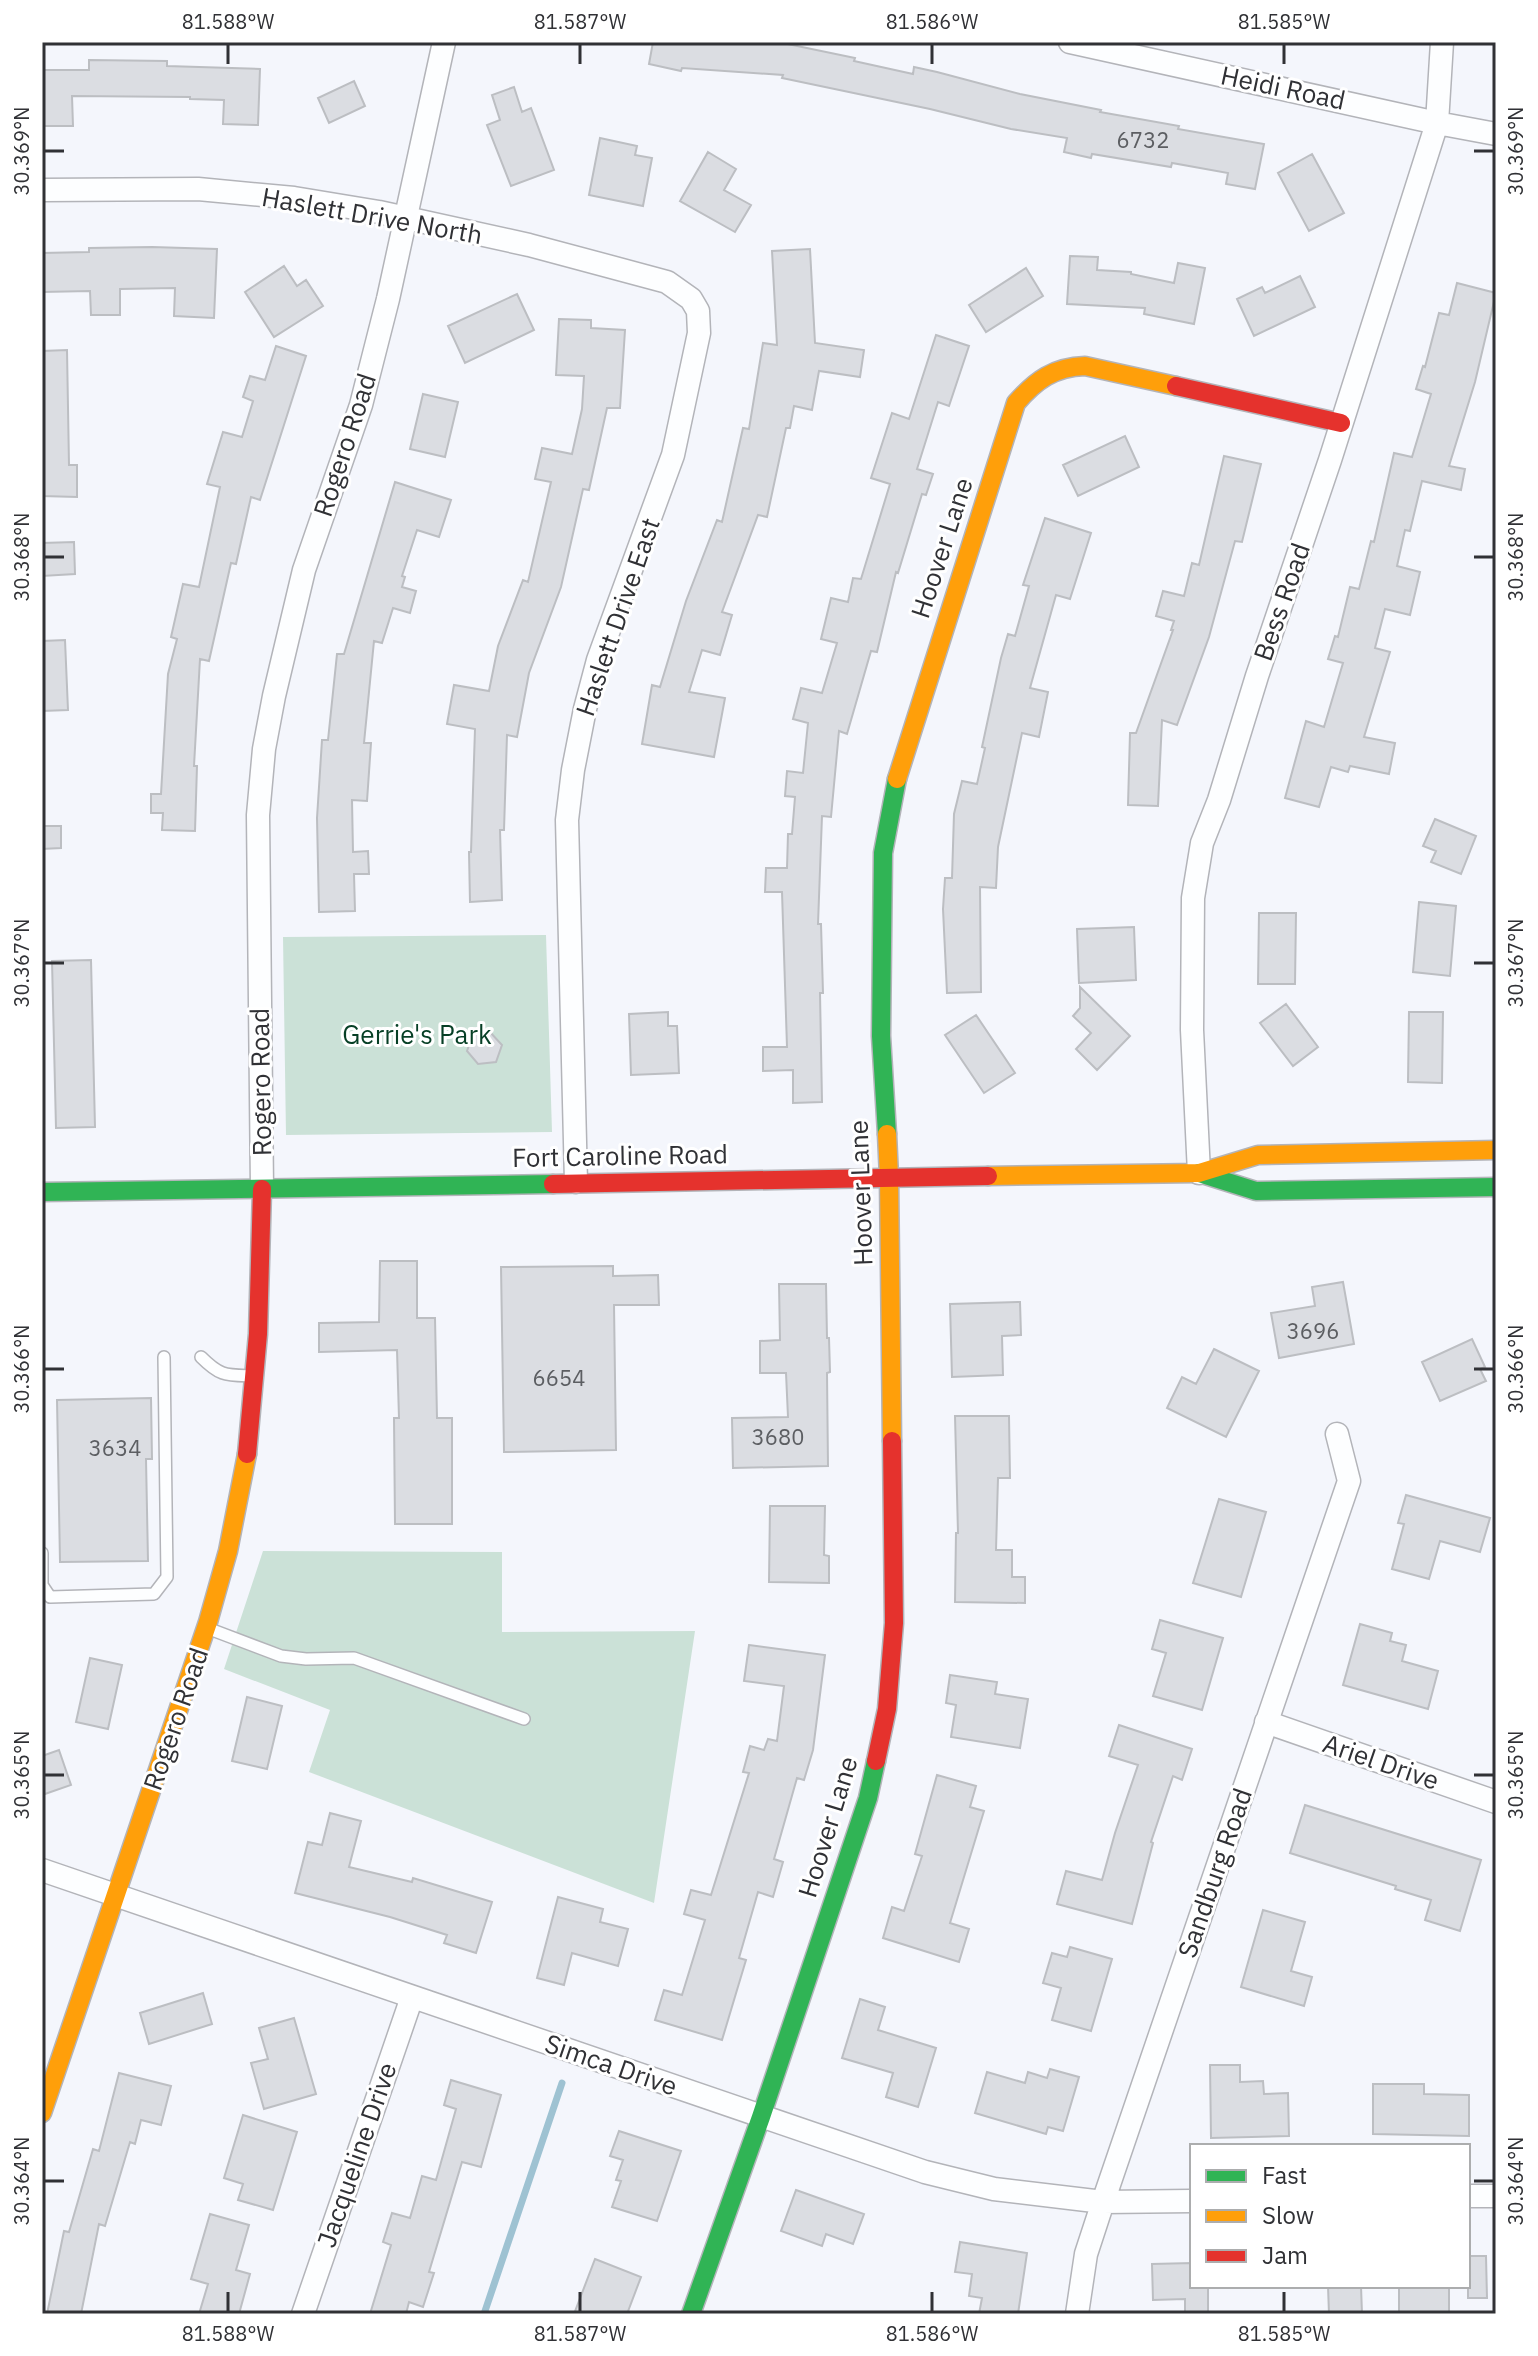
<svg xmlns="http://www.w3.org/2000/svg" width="1538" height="2356" viewBox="0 0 1538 2356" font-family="'IBM Plex Sans',sans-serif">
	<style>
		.green { fill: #cbe1d7 }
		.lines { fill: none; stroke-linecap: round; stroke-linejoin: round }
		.stream { stroke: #9ec2d2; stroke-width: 7 }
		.building { fill: #dbdde2; stroke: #bcbec2; stroke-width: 2 }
		.lane-casing { stroke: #b3b4b9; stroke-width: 14 }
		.street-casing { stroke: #b3b4b9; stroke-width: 25 }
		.fast-casing { stroke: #b3b4b9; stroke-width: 21 }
		.slow-casing { stroke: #b3b4b9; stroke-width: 21 }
		.jam-casing { stroke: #b3b4b9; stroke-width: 21 }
		.lane { stroke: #fdfeff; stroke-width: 11 }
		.street { stroke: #fdfeff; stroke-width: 22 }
		.fast { stroke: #30b455; stroke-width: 18 }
		.slow { stroke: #ff9f0a; stroke-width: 18 }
		.jam { stroke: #e5322d; stroke-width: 18 }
		.ticks { fill: none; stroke: #303135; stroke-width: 3 }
		.labels { text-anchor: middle; stroke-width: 6; stroke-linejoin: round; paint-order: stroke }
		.number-label { font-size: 22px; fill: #5c5e62 }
		.street-label { font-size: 26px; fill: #303135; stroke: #fff }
		.park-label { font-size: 26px; fill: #063f25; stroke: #fff }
		.neatline { fill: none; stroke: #303135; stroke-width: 3 }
		.ticks-label { font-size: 20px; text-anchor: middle; fill: #303135 }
	</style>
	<rect width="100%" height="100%" fill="#f4f6fc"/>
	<!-- green -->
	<path class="green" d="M546,935l6,197 -266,3 -3,-198z
		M263,1551l239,1v80l193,-1 -41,272 -345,-131 21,-62 -106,-41z"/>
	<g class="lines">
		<!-- stream -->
		<path class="stream" d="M484,2314l78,-231"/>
	</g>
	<!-- building -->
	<path class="building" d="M653,42h125l77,16 -1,3 59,13 1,-7 23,5 83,22 81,16 -1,2 79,14 -1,3 86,15 -9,45 -29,-5 2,-11 -56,-10 -1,4 -79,-13 -1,4 -27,-6 3,-14 -56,-9 -81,-20 -148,-31 1,-3 -101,-7 -1,3 -32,-7z
		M89,60l78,1v5l93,3 -2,56 -35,-1 1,-24 -34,-1v-2l-118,-1 1,30h-31v-56h47z
		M354,81l11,25 -36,17 -11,-25z
		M514,87l8,25 9,-4 23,62 -43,16 -24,-61 13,-5 -8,-25z
		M600,138l37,8 -2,9 17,3 -9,48 -54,-11z
		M708,152l28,17 -12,21 27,15 -16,27 -55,-31z
		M1312,154l32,59 -35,18 -31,-58z
		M152,247l65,2 -3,69 -40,-2 1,-28 -55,1v26h-29l-1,-24 -48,1v-39l47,-1v-4z
		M810,249l5,94 49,7 -4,27 -41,-6 -7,39 -18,-4 -4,22h-4l-19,89 -9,-2 -36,97 10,3 -12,40 -18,-5 -13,42 36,6 -11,59 -72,-13 10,-59 8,2 26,-86 31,-81 5,2 21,-94 6,1 14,-86 14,2 -5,-94z
		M1070,256l28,1 -1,13 34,2v2l43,9 4,-20 27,5 -11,56 -50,-10 1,-6 -78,-4z
		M284,266l13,20 9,-6 17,26 -49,31 -29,-45z
		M1026,268l17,28 -57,36 -17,-27z
		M1300,276l15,31 -61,29 -17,-37 25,-12 3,6z
		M1457,283l39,10 -21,89 -26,84 16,3 -4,21 -39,-9 -12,50 -5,-1 -8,36 23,6 -10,43 -25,-6 -10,39 15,4 -26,85 31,6 -6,31 -39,-8 -2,6 -17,-5 -12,40 -34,-9 21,-77 18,6 19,-64 -15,-4 7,-23 3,1 12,-50 9,2 12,-48 3,1 20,-89 18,4 19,-63 -15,-5 7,-23 2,1 14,-54 10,2z
		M517,294l17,36 -69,33 -17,-37z
		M559,319l32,1v8l34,2 -5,78h-13l-18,82 -6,-1 -22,98 -32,86 -12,64 -10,-2 -3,95h-4l2,70 -32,2 -1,-50h2l4,-123 -28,-5 7,-39 35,6 9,-45 25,-66 5,2 23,-100 -16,-3 7,-31 30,6 10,-45 2,-33 -28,-1z
		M936,335l33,11 -20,60 -11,-4 -21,67 16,5 -7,21 -4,-1 -24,79 -2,-1 -19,80 -6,-1 -24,83 -8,-3 -8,86 -9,-1 -4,108h3l2,69h-3l2,109 -29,1v-33l-30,1v-24h24l-5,-155h-17l1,-24h21l1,-34h4l3,-37 -10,-1 2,-25 16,2 5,-50 -15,-4 8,-31 21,5 15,-50 -16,-4 10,-41 17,4 5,-24 8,1 29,-95 -19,-6 21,-65 17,6z
		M276,346l30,10 -46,144 -9,-3 -15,67 -5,-1 -22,98 -9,-2 -6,107h3l-2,65 -33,-1 1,-17h-12v-19h10l7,-120 9,-35 -6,-2 12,-53 16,3 21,-100 -13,-3 16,-52 19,5 11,-36 -10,-4 7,-21 15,4z
		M67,350l2,115h8v32l-35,-1v-145z
		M423,394l35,8 -13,55 -35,-8z
		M1125,436l14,31 -61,29 -15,-31z
		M1224,456l37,8 -19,78 -7,-1 -26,96 -32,88 -15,-5 -4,86 -30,-1 2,-72h6l37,-103h-2l3,-9 -18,-5 7,-25 21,5 8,-33 7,2z
		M395,482l56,18 -12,37 -22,-7 -15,46 3,1 -3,10 14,4 -6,22 -17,-5 -11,35 -8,-2 -10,102h7l-4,58 -15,-1 1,52 15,-1 1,23h-15l1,37 -36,1 -2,-94 5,-78h6l9,-86h7z
		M1045,518l46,15 -21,66 -14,-4 -26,93 18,4 -9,45 -17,-4 -24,114 -2,41 -16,-1 1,105 -34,1 -4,-84 2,-31h7l2,-64 8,-33 15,3 8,-36 -3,-1 19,-89 7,-24 7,2 14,-50 -6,-1z
		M74,542l1,32 -33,2v-33z
		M65,640l3,70 -26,1v-70z
		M1435,819l41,17 -15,38 -30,-12 5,-11 -13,-5z
		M42,826h19v22l-19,1z
		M1419,902l37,4 -6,70 -37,-4z
		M1259,913h37l-1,71h-37z
		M1134,927l2,53 -57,3 -2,-54z
		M91,960l4,167 -39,1 -4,-167z
		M1080,987l50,49 -33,34 -21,-21 15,-16 -18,-17 7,-8z
		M1286,1004l32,43 -25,19 -33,-43z
		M668,1012v14h9l2,47 -48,2 -2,-61z
		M1409,1012h34l-1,71 -34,-1z
		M976,1015l39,58 -31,20 -39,-58z
		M489,1031l13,14 -6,17 -18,2 -11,-13 6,-17z
		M380,1261h37v57h18l2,100h15v106h-57l-1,-106h5l-2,-68 -78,2v-29l60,-1z
		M613,1266v10l45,-1 1,30h-45l2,145 -112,2 -3,-185z
		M1343,1282l11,62 -75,14 -8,-45 44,-7 -3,-19z
		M779,1284h47l1,54h2l1,34 -3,1 1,93 -95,2 -1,-50 56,-1 -2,-44h-26v-32l20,-1z
		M1020,1302l1,33 -19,1 1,39 -51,2 -2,-73z
		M1472,1339l13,28 -5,2 6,12 -46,20 -18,-39z
		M1214,1349l45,22 -33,66 -59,-29 15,-31 14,7z
		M151,1398l1,61h-6l2,102 -88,1 -3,-162z
		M955,1416h54l1,62h-12l-2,72h16v27h13v26l-70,-1 1,-69h2z
		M1406,1495l84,23 -10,34 -40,-11 -11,38 -37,-10 12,-45 -6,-1z
		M1219,1499l47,13 -25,85 -48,-14z
		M770,1506h55l-1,49 5,1v27l-60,-1z
		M1160,1620l63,18 -21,72 -49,-14 13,-43 -14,-4z
		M1360,1624l32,9 -2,8 16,4 -4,16 36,10 -10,38 -85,-24z
		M749,1645l76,10 -12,95 -9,30 -7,-2 -23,81 9,3 -10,35 -15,-5 -19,66 7,2 -24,80 -67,-20 9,-30 18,5 23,-75 -21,-6 7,-24 20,5 38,-122 -6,-1 7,-26 14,4 4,-11 9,2 7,-55 -40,-5z
		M90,1658l32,7 -14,64 -32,-7z
		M950,1675l47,7 -2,12 33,5 -8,49 -69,-11 5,-32 -10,-2z
		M247,1697l35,9 -15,63 -35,-8z
		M1119,1725l73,24 -10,31 -9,-4 -22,66 2,1 -21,81 -75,-20 9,-33 36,9 13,-47 23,-68 -29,-9z
		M59,1750l12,35 -29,10v-39z
		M937,1775l39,11 -6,21 14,4 -34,112 19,6 -10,33 -76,-24 9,-31 12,4 18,-55 -7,-2z
		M1305,1805l176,55 -21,71 -35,-11 6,-20 -36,-11 1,-3 -106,-33z
		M330,1813l31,8 -12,46 63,15 1,-4 79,24 -16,51 -32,-10 3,-8 -57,-18 -95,-24 13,-51 14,3z
		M558,1897l45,12 -3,13 28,7 -10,37 -46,-13 -8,32 -27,-7z
		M1263,1910l42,12 -14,49 21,6 -8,29 -63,-19z
		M1070,1947l42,12 -21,72 -39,-11 9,-32 -18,-5 9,-30 15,4z
		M203,1993l9,31 -63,20 -9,-31z
		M860,1999l25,8 -7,23 58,18 -18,59 -32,-10 7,-24 -51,-15z
		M294,2018l22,76 -52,15 -13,-46 17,-4 -9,-31z
		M1210,2065h30v17l23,-1 1,13 24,-1 1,43 -78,2z
		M1050,2069l29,8 -16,54 -15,-4 -2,7 -71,-21 12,-41 38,11 3,-11 19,6z
		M119,2073l52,13 -10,39 -20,-5 -6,24 -5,-2 -25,84 -6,-2 -18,90h-34l17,-83 5,1 24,-83 6,2z
		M451,2080l50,15 -20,72 -19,-5 -33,110 5,1 -11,34 -14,-5 -3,12h-36l21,-69 -8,-3 9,-29 18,5 12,-42 14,4 20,-71 -12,-4z
		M1373,2084h51v10l45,1v41l-96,-2z
		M243,2115l54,17 -24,78 -35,-10 5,-16 -19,-6z
		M619,2131l62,20 -24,70 -45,-14 9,-26 -5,-1 7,-20 -13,-4z
		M796,2190l68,24 -11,30 -27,-10 -4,12 -41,-15z
		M210,2214l39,11 -13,45 14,4 -11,40h-40l9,-30 -17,-5z
		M960,2242l67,11 -9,61h-39l3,-16 -13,-2 3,-22 -17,-2z
		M1468,2256h18l1,42h-19z
		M595,2259l46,18 -14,37h-53z
		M1192,2263v23h16v27h-23v-14l-32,1 -1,-36z
		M1328,2286h33l1,28h-33z
		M1399,2286h50v28h-50z"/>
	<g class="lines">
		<!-- lane casing -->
		<g class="lane-casing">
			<path id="lane" d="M201,1357c20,20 25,18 53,19
				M42,1553v32l8,12 104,-3 13,-17 -3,-220
				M207,1628l74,28 25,3 48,-1 170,61"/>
		</g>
		<!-- street casing -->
		<g class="street-casing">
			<path id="street" d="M1070,42l367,81 59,11
				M42,190l156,-1 96,9 85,14 150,33 138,37 24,17 7,12 1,22 -26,122 -75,205 -13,49 -12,61 -6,50 9,362
				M1199,1173l-7,-143 1,-132 9,-55 17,-43 38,-124 73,-216 107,-337 5,-81
				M262,1189l-4,-374 6,-66 10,-53 30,-126 57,-165 27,-106 56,-257
				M1266,1722l230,80
				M42,1870l883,302 69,17 109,13 89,-1
				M1468,2196h28
				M303,2314l109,-317
				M1077,2314l9,-60 17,-52 246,-721 -12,-47"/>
		</g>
		<!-- fast casing -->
		<g class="fast-casing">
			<path id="fast" d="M887,1134l-6,-98 2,-183 14,-74
				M1199,1173l57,18 240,-4
				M42,1192l511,-8
				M691,2314l70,-197 107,-319 8,-37"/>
		</g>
		<!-- slow casing -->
		<g class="slow-casing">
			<path id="slow" d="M897,779l119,-376c20,-23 38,-36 69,-37l91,20
				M887,1134l2,43 3,264
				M988,1176l211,-3 59,-18 238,-5
				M42,2113l166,-491 20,-71 19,-97"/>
		</g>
		<!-- jam casing -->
		<g class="jam-casing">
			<path id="jam" d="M1176,386l165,37
				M553,1184l435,-8
				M247,1454l11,-120 4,-145
				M876,1761l11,-52 7,-86 -2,-182"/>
		</g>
		<!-- lane -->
		<use href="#lane" class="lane"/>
		<!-- street -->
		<use href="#street" class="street"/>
		<!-- fast -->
		<use href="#fast" class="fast"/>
		<!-- slow -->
		<use href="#slow" class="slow"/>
		<!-- jam -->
		<use href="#jam" class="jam"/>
	</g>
	<!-- ticks -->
	<path class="ticks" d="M228,44v20M580,44v20M932,44v20M1284,44v20M44,151h20M1474,151h20M44,557h20M1474,557h20M44,963h20M1474,963h20M44,1369h20M1474,1369h20M44,1775h20M1474,1775h20M44,2181h20M1474,2181h20M228,2292v20M580,2292v20M932,2292v20M1284,2292v20"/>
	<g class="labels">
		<!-- number labels -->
		<g class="number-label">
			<text x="1143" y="148">6732</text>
			<text x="1313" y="1339">3696</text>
			<text x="559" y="1386">6654</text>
			<text x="778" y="1445">3680</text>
			<text x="115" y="1456">3634</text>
		</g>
		<!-- street labels -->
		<g class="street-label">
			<text transform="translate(1283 88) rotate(12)" y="9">Heidi Road</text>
			<text transform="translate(372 216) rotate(10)" y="9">Haslett Drive North</text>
			<text transform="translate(345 445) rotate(-72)" y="9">Rogero Road</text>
			<text transform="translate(942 548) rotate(-72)" y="9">Hoover Lane</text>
			<text transform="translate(1282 602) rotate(-71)" y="9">Bess Road</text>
			<text transform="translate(618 617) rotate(-71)" y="9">Haslett Drive East</text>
			<text transform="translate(261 1082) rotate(-91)" y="9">Rogero Road</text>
			<text transform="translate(620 1156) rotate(-1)" y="9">Fort Caroline Road</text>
			<text transform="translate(861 1193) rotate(-92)" y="9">Hoover Lane</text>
			<text transform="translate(176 1719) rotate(-71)" y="9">Rogero Road</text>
			<text transform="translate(1381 1762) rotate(19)" y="9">Ariel Drive</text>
			<text transform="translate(828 1827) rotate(-73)" y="9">Hoover Lane</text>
			<text transform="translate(1215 1873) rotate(-71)" y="9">Sandburg Road</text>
			<text transform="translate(611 2065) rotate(19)" y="9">Simca Drive</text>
			<text transform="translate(357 2155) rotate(-71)" y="9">Jacqueline Drive</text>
		</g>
		<!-- park labels -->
		<g class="park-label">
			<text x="417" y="1044">Gerrie's Park</text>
		</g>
	</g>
	<!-- border -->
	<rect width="1538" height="2356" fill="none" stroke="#ffffff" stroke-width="88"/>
	<!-- legend -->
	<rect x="1190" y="2144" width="280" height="144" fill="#ffffff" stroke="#acadae" stroke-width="2"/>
	<rect x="1206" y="2170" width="40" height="12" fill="#30b455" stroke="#acadae" stroke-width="2"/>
	<text x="1262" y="2184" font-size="24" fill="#303135">Fast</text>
	<rect x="1206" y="2210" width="40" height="12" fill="#ff9f0a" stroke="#acadae" stroke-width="2"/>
	<text x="1262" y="2224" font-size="24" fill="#303135">Slow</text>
	<rect x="1206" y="2250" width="40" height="12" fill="#e5322d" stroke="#acadae" stroke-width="2"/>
	<text x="1262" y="2264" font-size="24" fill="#303135">Jam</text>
	<rect x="44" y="44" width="1450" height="2268" class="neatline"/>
	<g class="ticks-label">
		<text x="228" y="29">81.588°W</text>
		<text x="580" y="29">81.587°W</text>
		<text x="932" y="29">81.586°W</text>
		<text x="1284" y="29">81.585°W</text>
		<text transform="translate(22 151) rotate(-90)" y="7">30.369°N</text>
		<text transform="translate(1516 151) rotate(-90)" y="7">30.369°N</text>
		<text transform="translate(22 557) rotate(-90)" y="7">30.368°N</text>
		<text transform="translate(1516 557) rotate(-90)" y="7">30.368°N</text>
		<text transform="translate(22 963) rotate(-90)" y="7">30.367°N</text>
		<text transform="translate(1516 963) rotate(-90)" y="7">30.367°N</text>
		<text transform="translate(22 1369) rotate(-90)" y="7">30.366°N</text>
		<text transform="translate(1516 1369) rotate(-90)" y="7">30.366°N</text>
		<text transform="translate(22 1775) rotate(-90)" y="7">30.365°N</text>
		<text transform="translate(1516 1775) rotate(-90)" y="7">30.365°N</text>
		<text transform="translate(22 2181) rotate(-90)" y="7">30.364°N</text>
		<text transform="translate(1516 2181) rotate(-90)" y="7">30.364°N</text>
		<text x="228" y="2341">81.588°W</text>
		<text x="580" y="2341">81.587°W</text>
		<text x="932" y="2341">81.586°W</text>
		<text x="1284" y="2341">81.585°W</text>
	</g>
</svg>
